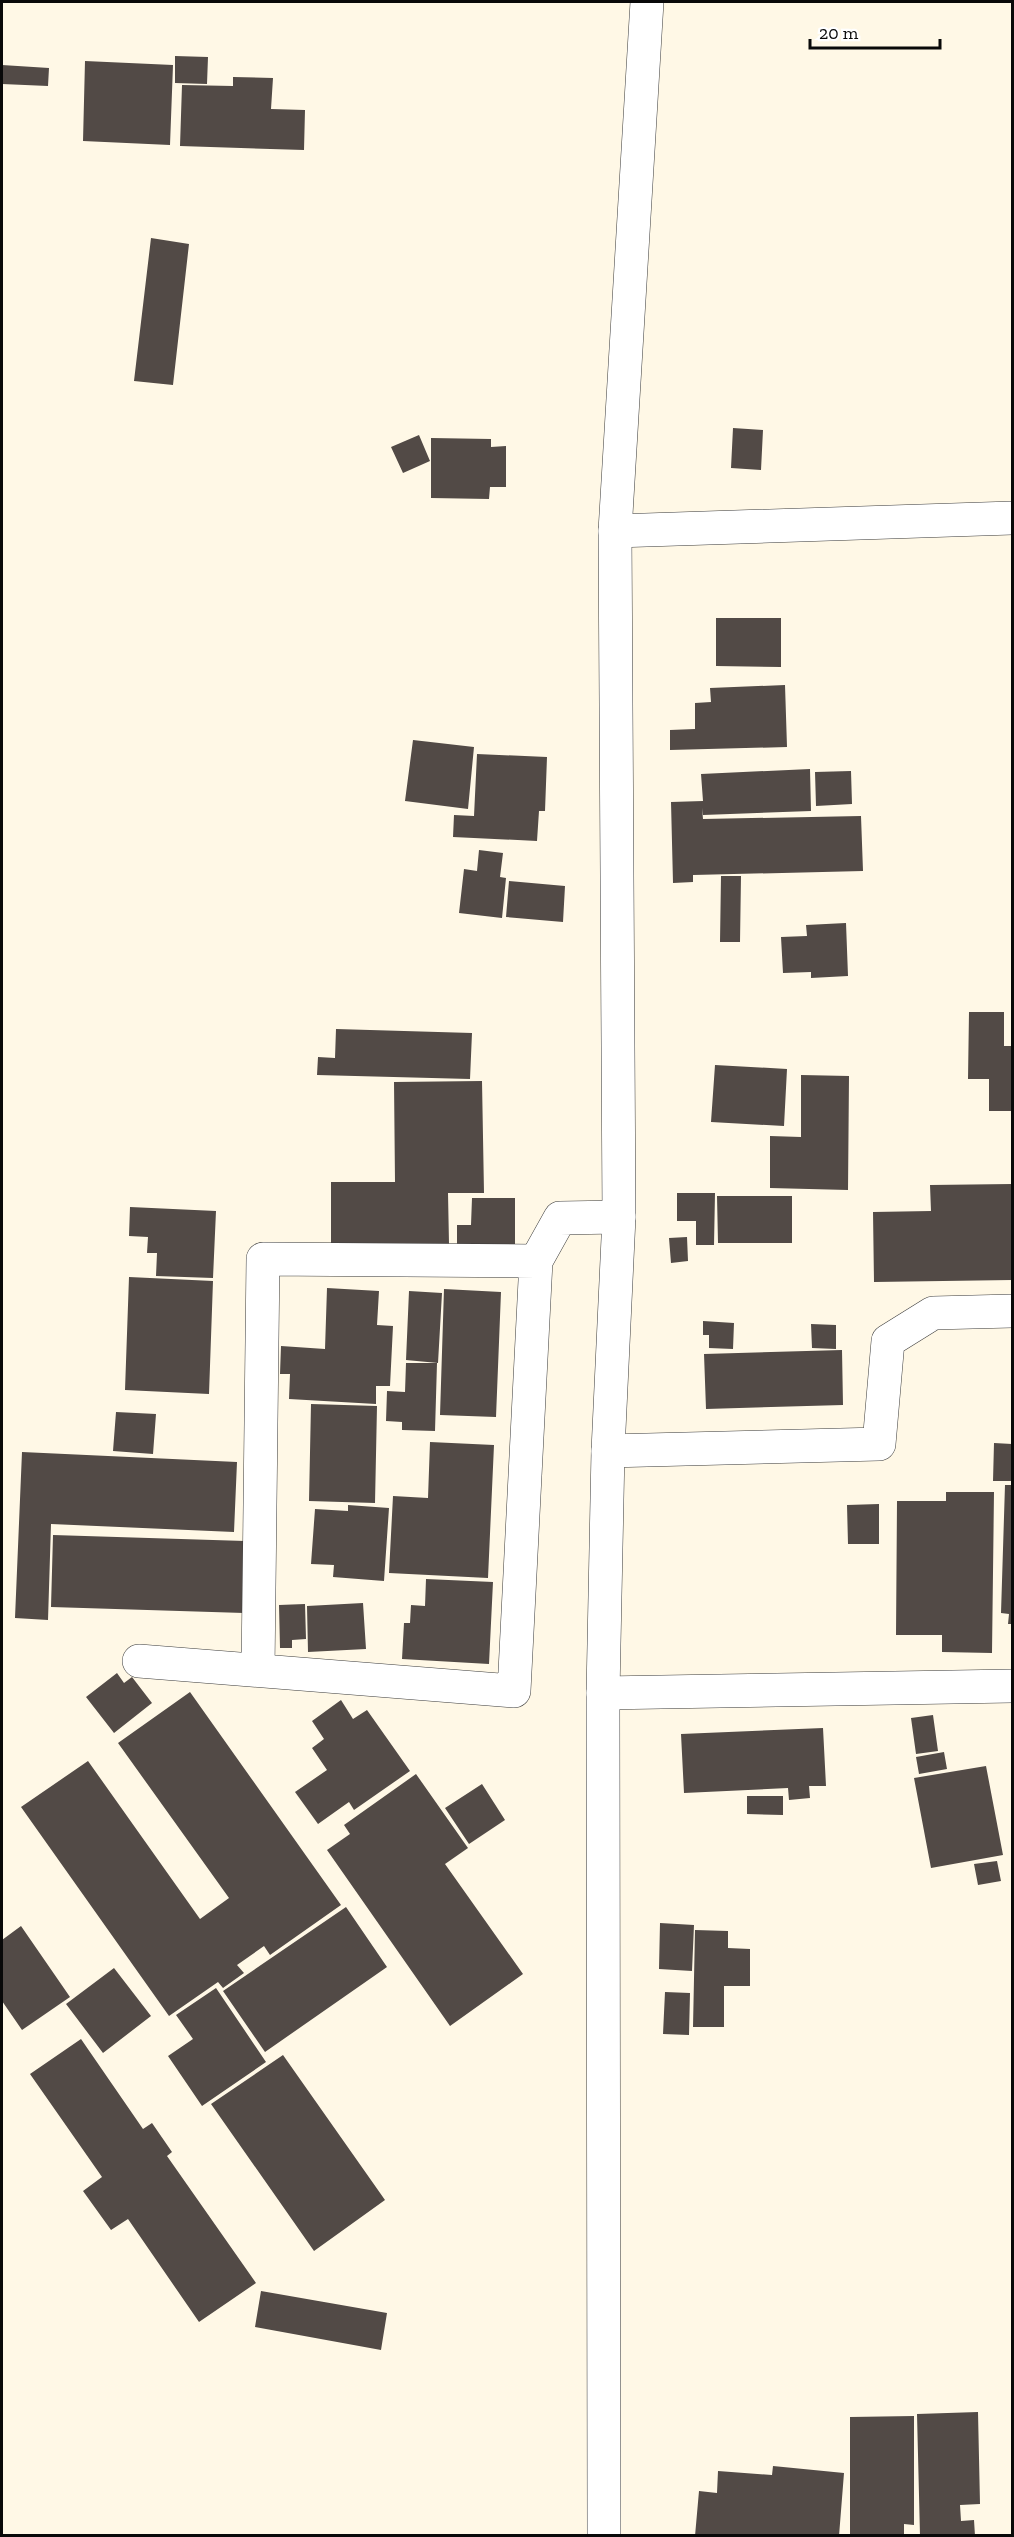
<svg xmlns="http://www.w3.org/2000/svg" width="1014" height="2537" viewBox="0 0 1014 2537" font-family="'Zilla Slab',serif">
	<style>
		.building { fill: #524a46 }
		.lines { fill: none; stroke-linecap: round; stroke-linejoin: round }
		.minor-casing { stroke: #3c3c3c; stroke-width: 34 }
		.tertiary-casing { stroke: #3c3c3c; stroke-width: 34 }
		.minor { stroke: #fff; stroke-width: 33 }
		.tertiary { stroke: #fff; stroke-width: 33 }
	</style>
	<rect width="100%" height="100%" fill="#fff8e6"/>
	<!-- building -->
	<path class="building" d="M175,56l33,1 -1,27 -32,-1z
		M85,61l88,4 -3,80 -87,-4z
		M2,65l47,3 -1,18 -46,-2z
		M233,77l40,1 -2,31 34,1 -1,40 -124,-4 2,-61 51,1z
		M151,238l38,6 -16,141 -39,-4z
		M733,428l30,2 -2,40 -30,-2z
		M419,435l11,26 -27,12 -12,-26z
		M431,438l60,1v8l15,-1v41h-16l-1,12 -58,-1z
		M716,618h65v49l-65,-1z
		M785,685l2,62 -117,3v-20l25,-1v-26l16,-1 -1,-14z
		M413,740l61,7 -6,62 -63,-8z
		M477,754l70,3 -2,54h-6l-2,30 -84,-4 1,-22 20,1z
		M810,769l1,42 -108,4 -1,-7 1,11 158,-3 2,55 -170,4v7l-20,1 -2,-81 32,-1 -2,-27z
		M851,771l1,33 -36,2 -1,-34z
		M479,850l24,3 -3,24 6,1 -4,40 -43,-5 5,-44 13,2z
		M721,876h20l-1,66h-20z
		M509,881l56,5 -2,36 -57,-5z
		M846,923l2,53 -37,2v-6l-28,1 -2,-36 26,-1 -1,-11z
		M969,1012h35v34h8v65h-23v-32h-21z
		M336,1029l136,4 -2,46 -153,-4 1,-18 17,1z
		M715,1065l72,4 -3,57 -73,-4z
		M801,1075l48,1 -1,114 -78,-2v-52l31,1z
		M482,1081l2,112h-36l1,51h-118v-62h64l-1,-100z
		M1012,1184v96l-138,2 -1,-70 58,-1 -1,-26z
		M677,1193h38l-1,52h-18v-24h-19z
		M717,1196h75v47h-74z
		M472,1198h43v52l-58,-6v-19h14z
		M130,1207l86,4 -3,67 -57,-2 1,-23h-10l1,-16 -19,-1z
		M687,1237l1,24 -17,2 -2,-25z
		M129,1277l84,4 -4,113 -84,-4z
		M327,1288l52,3 -2,34 16,1 -3,60h-14v18l-87,-5 1,-25h-10l1,-28 44,3z
		M444,1289l57,3 -5,125 -56,-2z
		M409,1291l33,2 -4,70 -32,-3z
		M703,1321l31,2 -1,26 -24,-1v-13h-6z
		M811,1324l25,1v24l-24,-1z
		M842,1350l1,55 -137,4 -2,-55z
		M406,1363h31l-2,68 -33,-1v-8l-16,-1 1,-30 18,1z
		M311,1404l66,2 -2,97 -66,-2z
		M116,1412l40,2 -3,40 -40,-3z
		M430,1442l64,3 -6,133 -99,-5 4,-77 35,2z
		M994,1443l18,1v37h-19z
		M22,1452l215,10 -3,70 -183,-8 -3,96 -33,-2z
		M1005,1485h7v139h-4l1,-10 -8,-1z
		M946,1492h48l-2,161 -50,-1v-17h-46l1,-134h49z
		M879,1504v40h-31l-1,-39z
		M348,1505l41,3 -5,73 -51,-4 1,-12 -23,-1 4,-55 33,2z
		M53,1535l192,6 -1,72 -193,-6z
		M426,1579l67,3 -4,82 -87,-5 2,-36h6l1,-18 14,1z
		M363,1603l3,46 -58,3 -1,-46z
		M305,1604l1,35 -14,1v8h-12l-1,-43z
		M117,1673l7,10 8,-6 20,26 -38,30 -28,-36z
		M190,1692l151,213 -71,50 -6,-9 -27,19 7,8 -21,15 -5,-6 -49,34 -148,-209 67,-46 112,158 29,-21 -111,-155z
		M341,1700l12,19 14,-9 43,61 -56,39 -5,-8 -31,22 -23,-32 32,-22 -15,-22 12,-9 -12,-18z
		M933,1715l5,36 -22,3 -5,-36z
		M823,1728l3,58h-17l1,12 -21,2 -1,-12 -104,5 -3,-59z
		M944,1752l3,17 -28,5 -3,-17z
		M986,1766l17,89 -72,13 -17,-90z
		M416,1774l52,74 -23,16 78,110 -73,52 -123,-176 23,-16 -6,-9z
		M482,1784l23,36 -36,24 -24,-36z
		M747,1796h36v19l-36,-1z
		M997,1861l4,20 -23,4 -4,-21z
		M346,1907l41,60 -122,85 -42,-61z
		M660,1923l34,2 -2,46 -33,-2z
		M21,1926l49,71 -48,33 -20,-29v-61z
		M695,1930l33,1v17l22,1v37h-26v41h-31z
		M114,1968l37,48 -48,37 -37,-49z
		M216,1988l50,74 -64,44 -34,-50 25,-17 -17,-24z
		M665,1992l25,1 -1,42 -26,-1z
		M81,2039l62,90 9,-6 20,29 -5,4 89,127 -57,39 -71,-103 -17,11 -28,-39 19,-14 -72,-103z
		M283,2055l102,145 -71,51 -103,-147z
		M261,2291l126,22 -6,37 -126,-23z
		M978,2412l2,92 -20,1 1,16 13,-1 1,16h-55l-3,-122z
		M914,2416v109l-10,-1v12h-54v-119z
		M773,2466l71,7 -5,63h-144l4,-45 18,2 1,-22 54,4z"/>
	<g class="lines">
		<!-- minor casing -->
		<g class="minor-casing">
			<path id="minor" d="M615,531l397,-13
				M608,1451l271,-7 9,-103 45,-28 79,-2
				M139,1661l375,30 22,-430
				M258,1670l5,-411 273,2 24,-43 59,-1
				M603,1693l409,-7"/>
		</g>
		<!-- tertiary casing -->
		<g class="tertiary-casing">
			<path id="tertiary" d="M604,2536l-1,-843 5,-242 11,-234 -4,-686 32,-529"/>
		</g>
		<!-- minor -->
		<use href="#minor" class="minor"/>
		<!-- tertiary -->
		<use href="#tertiary" class="tertiary"/>
	</g>
	<!-- border -->
	<rect width="1014" height="2537" fill="none" stroke="#090909" stroke-width="6"/>
	<!-- scale -->
	<path d="M810 39v9h130v-9" fill="none" stroke="#090909" stroke-width="3"/>
	<text x="819" y="39" font-size="18" fill="#090909" stroke="#ffffff" stroke-width="4.5" paint-order="stroke">20 m</text>
</svg>
